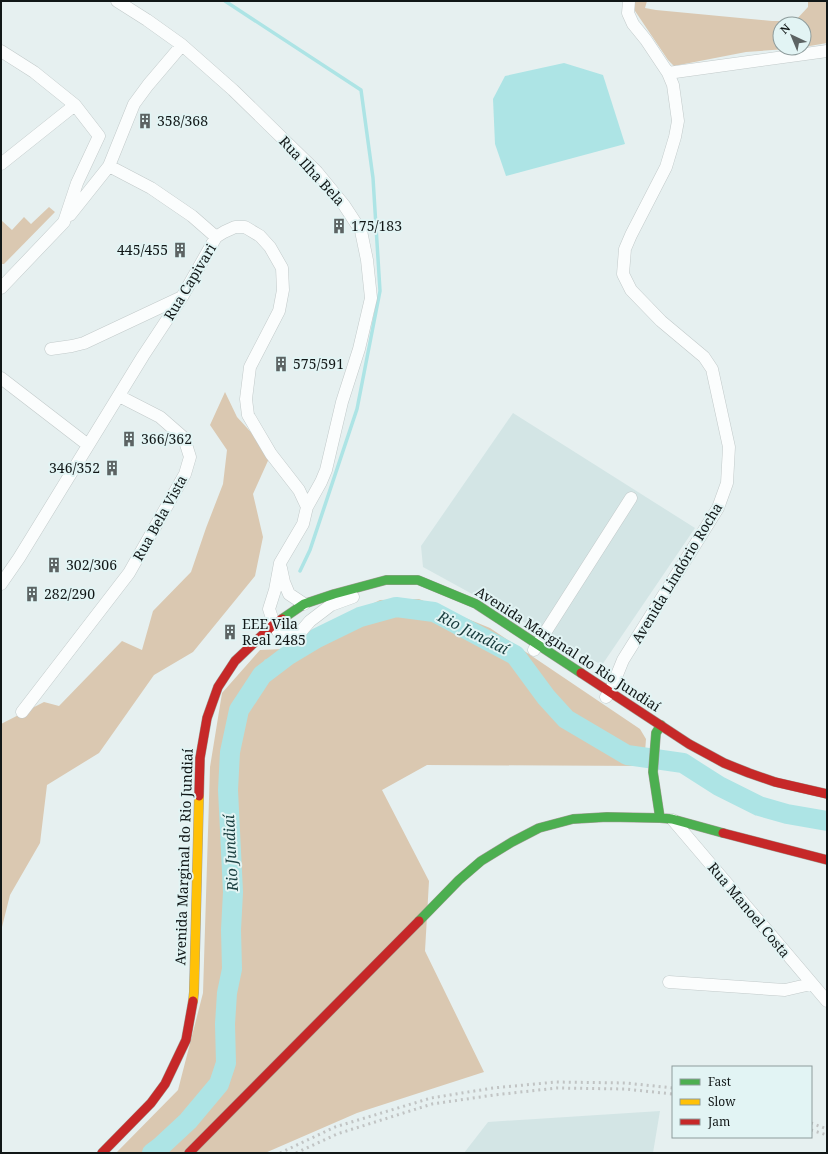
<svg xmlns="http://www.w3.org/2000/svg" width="828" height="1154" viewBox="0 0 828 1154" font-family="'Noto Serif',serif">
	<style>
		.built { fill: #d3e5e5 }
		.forest { fill: #dac8b1 }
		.water { fill: #ade4e5 }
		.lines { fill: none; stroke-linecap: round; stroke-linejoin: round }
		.stream { stroke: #ade4e5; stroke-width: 3.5 }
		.river { stroke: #ade4e5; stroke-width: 20 }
		.street-casing { stroke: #c2caca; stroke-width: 13 }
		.fast-casing { stroke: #a19e95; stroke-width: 10 }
		.slow-casing { stroke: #a19e95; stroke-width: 10 }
		.jam-casing { stroke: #a19e95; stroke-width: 10 }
		.street { stroke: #fbfdfd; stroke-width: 12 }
		.fast { stroke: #4caf50; stroke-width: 9 }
		.slow { stroke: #ffc107; stroke-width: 9 }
		.jam { stroke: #c62828; stroke-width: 9 }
		.rail { stroke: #c1c4c4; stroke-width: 3; stroke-dasharray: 2 4; stroke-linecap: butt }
		.labels { text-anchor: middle; stroke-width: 4; stroke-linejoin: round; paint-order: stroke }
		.poi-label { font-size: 14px; fill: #111717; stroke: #e2f4f4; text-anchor: start }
		.street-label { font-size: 14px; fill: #111717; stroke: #e2f4f4 }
		.water-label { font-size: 15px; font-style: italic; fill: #193d3e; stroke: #e2f4f4 }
	</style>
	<rect width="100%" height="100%" fill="#e6f0f0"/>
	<!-- built -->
	<path class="built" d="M513,413l182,115 -93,137 -179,-98 -2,-21z
		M660,1111l-7,42h-189l24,-31z"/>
	<!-- forest -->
	<path class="forest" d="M635,1h12l-2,7 11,2 116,11h23l13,-14v-6h19v42l-23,4v-23h-24v24h19l-53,4 -72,14 -6,-6 -35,-52z
		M49,207l6,5 -51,52h-3v-44l11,10 12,-13 7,7z
		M225,392l12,25 34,37 -18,40 10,43 -8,39 -62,76 -39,23 -55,78 -52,32 -7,58 -30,52 -9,36v-207l43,-22 15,4 63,-65 20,9 11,-39 38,-39 15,-44 17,-44 4,-34 -17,-25z
		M419,599l71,29 150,101 6,10 -2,27 -217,-1 -45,25 47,91 -4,70 59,121 -127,41 -92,40h-149l62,-63 25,-97 7,-226 12,-74 38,-43 22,-1 98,-49z"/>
	<!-- water -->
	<path class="water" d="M564,63l39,12 22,69 -119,32 -11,-32 -2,-45 12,-23z"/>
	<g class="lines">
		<!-- stream -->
		<path class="stream" d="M225,1l136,89 12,88 7,113 -23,118 -47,141 -10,21
			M262,675l4,-14"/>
		<!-- river -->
		<path class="river" d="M152,1153l8,-6 28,-26 31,-37 7,-21 -1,-39 2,-31 5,-24 -1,-39 2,-38 -5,-102 2,-38 9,-42 23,-35 25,-19 30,-18 43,-21 36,-10 38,5 81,43 31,42 20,22 61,36 56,8 36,23 40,20 28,8 40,7"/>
		<!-- street casing -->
		<g class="street-casing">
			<path id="street" d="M117,1l30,19 35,25 51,45 84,82 27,33 17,26 6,29 4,38 -12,51 -17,53 -16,68 -5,12 -14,25 -4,17 -23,39 -5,27 -6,19 5,15 5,9 7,3 12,-1 12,-14 21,-16 22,-8
				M1,51l33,21 41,33 24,31 -22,47 -13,39 -63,66
				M668,73l159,-22
				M1,164l74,-59
				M109,166l42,22 41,28 24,21
				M70,215l39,-49 25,-62 14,-19 34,-40
				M51,349l21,-3 12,-3 98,-46
				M1,378l87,67
				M281,568l3,14 5,12 15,10
				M1,584l18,-26 124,-202 39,-59 34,-60 8,-5 11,-5h10l15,9 10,11 12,21 1,22 -4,21 -29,56 -4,32 2,16 23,39 28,36 8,17
				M534,650l97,-152
				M606,697l4,-5 13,-32 95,-152 9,-25 2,-36 -17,-78 -8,-12 -43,-36 -30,-31 -8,-16 2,-25 6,-14 35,-68 9,-30 3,-16 -5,-36 -5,-12 -22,-33 -13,-16 -5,-11 1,-12
				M22,712l107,-139 56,-99 5,-17 -6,-19 -24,-21 -41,-21
				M673,820l154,181
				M669,982l116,8 26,-6"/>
		</g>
		<!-- fast casing -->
		<g class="fast-casing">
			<path id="fast" d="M282,619l22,-15 30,-10 52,-14h32l58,24 105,69
				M660,818l-7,-46 3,-39 5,-8
				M419,921l40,-41 22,-19 31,-19 27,-14 34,-9 34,-2 53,1 12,1 51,14"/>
		</g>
		<!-- slow casing -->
		<g class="slow-casing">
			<path id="slow" d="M193,1001l1,-9 5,-196"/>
		</g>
		<!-- jam casing -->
		<g class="jam-casing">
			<path id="jam" d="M581,673l108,71 35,19 25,10 26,9 52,12
				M199,796l1,-38 7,-40 11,-31 17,-26 39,-37 8,-5
				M723,833l104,27
				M102,1153l49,-50 14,-19 21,-44 7,-39
				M189,1153l230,-232"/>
		</g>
		<!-- street -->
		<use href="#street" class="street"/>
		<!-- fast -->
		<use href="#fast" class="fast"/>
		<!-- slow -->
		<use href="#slow" class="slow"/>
		<!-- jam -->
		<use href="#jam" class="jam"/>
		<!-- rail -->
		<path class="rail" d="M811,1123l16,6
			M811,1130l16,5
			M280,1153l55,-26 96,-29 62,-10 63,-6 70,1 47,5
			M296,1153l41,-19 95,-30 62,-9 63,-7 68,1 48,5"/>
	</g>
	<!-- icons -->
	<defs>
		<g id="building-bare" transform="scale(1.2)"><path d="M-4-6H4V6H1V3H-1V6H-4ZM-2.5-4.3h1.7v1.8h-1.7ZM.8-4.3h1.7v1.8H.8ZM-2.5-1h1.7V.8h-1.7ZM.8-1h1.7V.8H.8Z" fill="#5c6363" stroke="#e2f4f4" stroke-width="2.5" paint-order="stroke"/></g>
	</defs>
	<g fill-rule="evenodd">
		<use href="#building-bare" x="145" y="121"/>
		<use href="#building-bare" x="339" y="226"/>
		<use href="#building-bare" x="180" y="250"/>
		<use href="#building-bare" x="281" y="364"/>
		<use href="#building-bare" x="129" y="439"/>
		<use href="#building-bare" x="112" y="468"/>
		<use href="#building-bare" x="54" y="565"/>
		<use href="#building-bare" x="32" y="594"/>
		<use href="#building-bare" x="230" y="632"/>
	</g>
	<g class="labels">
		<!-- poi labels -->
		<g class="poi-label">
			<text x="157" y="126">358/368</text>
			<text x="351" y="231">175/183</text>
			<text x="168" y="255" text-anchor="end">445/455</text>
			<text x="293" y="369">575/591</text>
			<text x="141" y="444">366/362</text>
			<text x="100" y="473" text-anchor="end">346/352</text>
			<text x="66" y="570">302/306</text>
			<text x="44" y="599">282/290</text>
			<text x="242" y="629">EEE Vila<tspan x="242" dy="16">Real 2485</tspan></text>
		</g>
		<!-- street labels -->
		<g class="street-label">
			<text transform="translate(312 171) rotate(47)" y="5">Rua Ilha Bela</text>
			<text transform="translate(190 282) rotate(-59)" y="5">Rua Capivari</text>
			<text transform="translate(160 518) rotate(-61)" y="5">Rua Bela Vista</text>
			<text transform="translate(677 573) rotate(-59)" y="5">Avenida Lindório Rocha</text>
			<text transform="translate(568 649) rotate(33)" y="5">Avenida Marginal do Rio Jundiaí</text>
			<text transform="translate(184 857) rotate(-88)" y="5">Avenida Marginal do Rio Jundiaí</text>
			<text transform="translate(749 910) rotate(50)" y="5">Rua Manoel Costa</text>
		</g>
		<!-- water labels -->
		<g class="water-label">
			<text transform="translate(473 633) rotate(27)" y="5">Rio Jundiaí</text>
			<text transform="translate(231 853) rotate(-93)" y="5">Rio Jundiaí</text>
		</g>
	</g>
	<!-- border -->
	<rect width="828" height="1154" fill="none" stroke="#111717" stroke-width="4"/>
	<!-- legend -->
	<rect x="672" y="1066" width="140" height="72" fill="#e2f4f4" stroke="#8e9c9c"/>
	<rect x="680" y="1079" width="20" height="6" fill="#4caf50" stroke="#8e9c9c"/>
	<text x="708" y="1086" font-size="12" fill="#111717">Fast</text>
	<rect x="680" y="1099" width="20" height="6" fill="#ffc107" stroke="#8e9c9c"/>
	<text x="708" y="1106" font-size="12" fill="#111717">Slow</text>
	<rect x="680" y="1119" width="20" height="6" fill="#c62828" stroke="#8e9c9c"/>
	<text x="708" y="1126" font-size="12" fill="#111717">Jam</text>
	<!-- north arrow -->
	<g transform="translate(792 36) rotate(316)"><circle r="19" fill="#e2f4f4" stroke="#8e9c9c"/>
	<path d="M0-3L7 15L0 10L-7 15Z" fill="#5c6363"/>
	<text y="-6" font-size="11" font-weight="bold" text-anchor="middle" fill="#111717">N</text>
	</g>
</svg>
